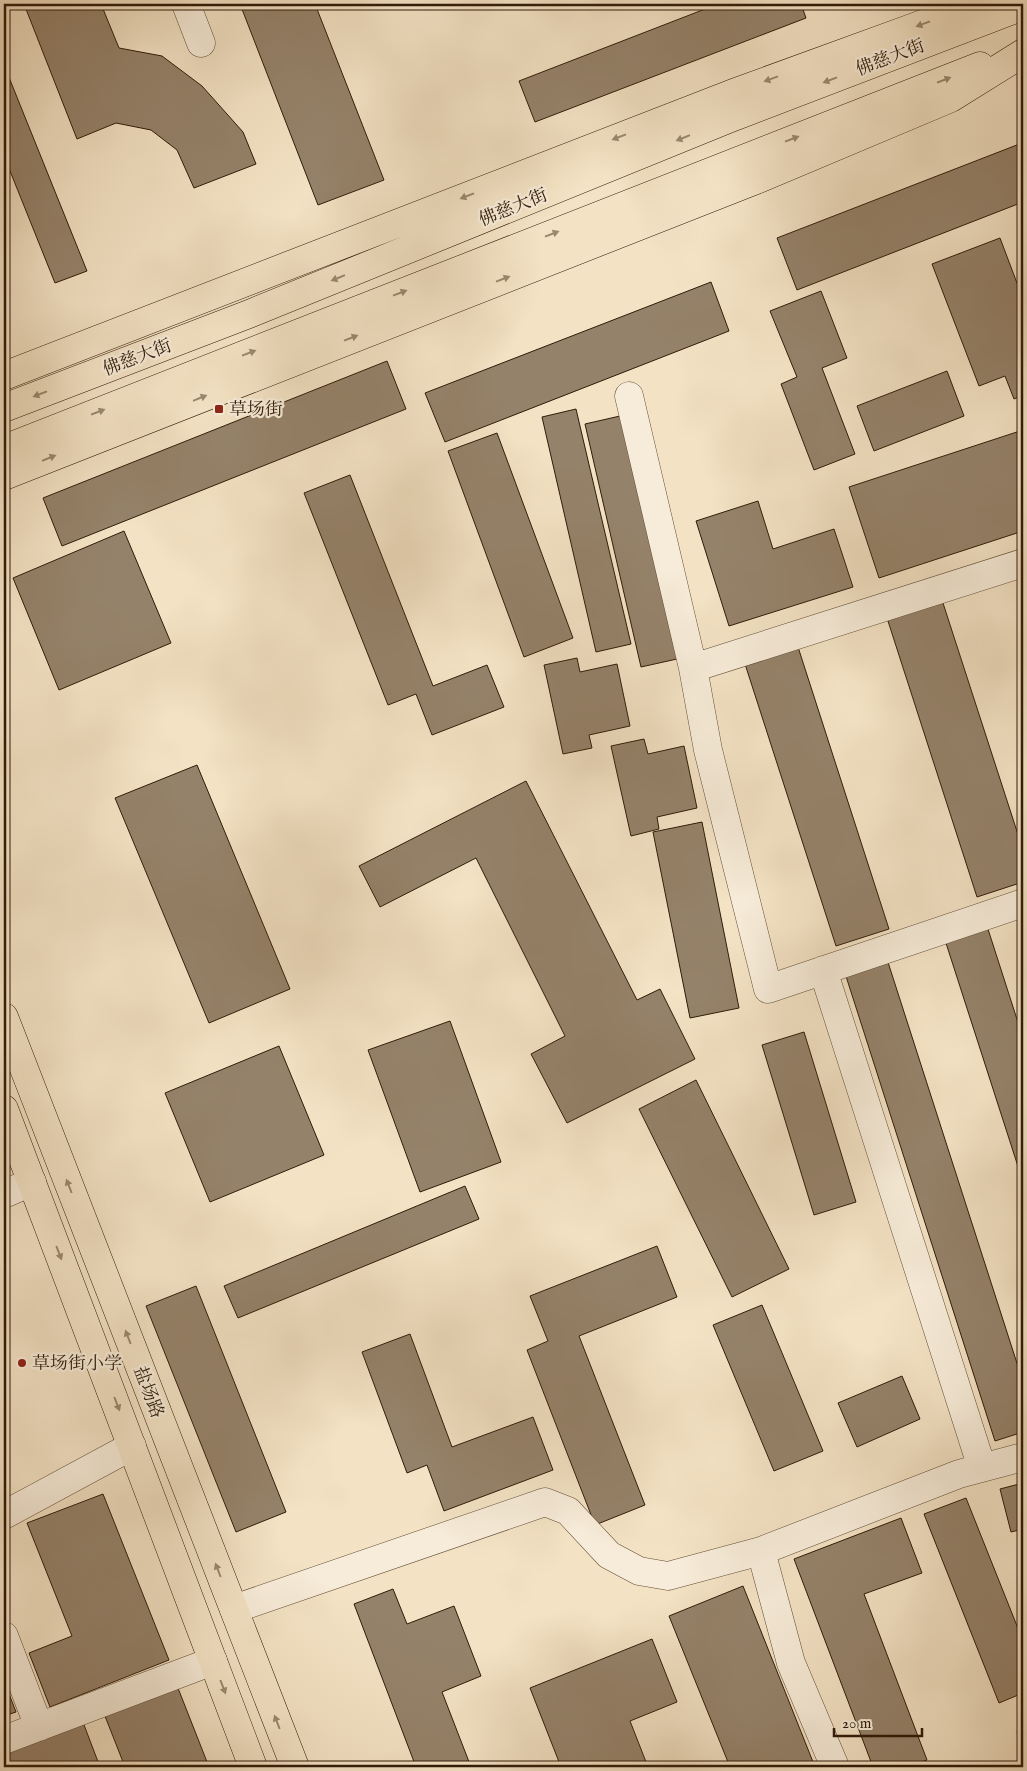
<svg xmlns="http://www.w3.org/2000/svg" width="1027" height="1771" viewBox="0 0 1027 1771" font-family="'IM FELL English','Noto Serif SC',serif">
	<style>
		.building { fill: #95826a; stroke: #301b08 }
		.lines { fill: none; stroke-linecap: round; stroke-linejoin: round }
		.minor-casing { stroke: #614d37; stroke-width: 29 }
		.major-casing { stroke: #301b08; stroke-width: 29 }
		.minor { stroke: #f7ecd9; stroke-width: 28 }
		.major { stroke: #f3e2c4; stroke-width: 28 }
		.oneway { fill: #9b886f }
		.poi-dot { fill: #8f2418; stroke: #f7ecd9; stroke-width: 2 }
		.labels { text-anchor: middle; stroke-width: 4.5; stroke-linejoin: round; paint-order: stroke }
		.street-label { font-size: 18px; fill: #301b08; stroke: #f7ecd9 }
		.poi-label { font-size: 18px; fill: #301b08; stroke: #f7ecd9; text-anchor: start }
	</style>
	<rect width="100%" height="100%" fill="#f3e2c4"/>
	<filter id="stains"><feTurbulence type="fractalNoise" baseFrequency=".004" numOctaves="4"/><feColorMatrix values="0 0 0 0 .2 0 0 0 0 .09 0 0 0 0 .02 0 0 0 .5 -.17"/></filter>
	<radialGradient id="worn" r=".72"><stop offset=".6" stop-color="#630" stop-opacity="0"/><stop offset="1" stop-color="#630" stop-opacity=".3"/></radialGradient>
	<!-- building -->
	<path class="building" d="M24,4h77l18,44 43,8 40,30 41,46 13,32 -62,24 -17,-38 -26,-20 -35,-7 -39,16z
		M240,4h75l69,176 -66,25z
		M718,4h83l5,14 -271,104 -16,-41z
		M4,65l83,206 -32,12 -51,-127z
		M1022,143l1,59 -226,88 -20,-52z
		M1000,238l23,61v96l-9,4 -9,-23 -26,10 -47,-122z
		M711,282l18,49 -284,111 -20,-49z
		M821,291l26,67 -25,10 33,86 -41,16 -33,-86 16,-7 -27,-66z
		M387,361l19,48 -344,137 -19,-48z
		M947,371l17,45 -90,35 -17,-45z
		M576,409l55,235 -35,8 -54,-235z
		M620,416l57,243 -36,8 -56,-243z
		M1023,430v101l-144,47 -30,-91z
		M497,433l76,205 -49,19 -76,-206z
		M350,475l83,211 54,-21 17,42 -72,28 -16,-41 -28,11 -84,-212z
		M758,501l15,48 61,-20 19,58 -124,39 -33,-105z
		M124,531l47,112 -112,47 -46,-112z
		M942,600l81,250v32l-46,15 -90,-279z
		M798,647l91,282 -53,17 -91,-282z
		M577,658l3,14 37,-8 13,62 -41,9 3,13 -29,6 -19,-89z
		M644,739l4,15 36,-8 13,62 -40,9 2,12 -28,7 -20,-90z
		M197,765l93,224 -81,34 -94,-225z
		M526,781l111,219 23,-11 35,70 -128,64 -36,-69 34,-18 -89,-178 -96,49 -21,-41z
		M702,822l37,186 -49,10 -37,-186z
		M987,926l36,112v144l-78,-242z
		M886,956l137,426v50l-28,9 -151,-471z
		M450,1021l51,141 -81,30 -52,-142z
		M804,1032l52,170 -42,13 -52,-170z
		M279,1046l45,109 -114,47 -45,-109z
		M696,1080l93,189 -57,28 -93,-188z
		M465,1186l14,33 -241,99 -14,-32z
		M657,1246l20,51 -98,39 66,169 -50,20 -68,-175 21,-9 -18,-45z
		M196,1286l90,226 -50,20 -90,-226z
		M762,1305l61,146 -49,20 -61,-146z
		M410,1334l42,113 81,-30 20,53 -109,41 -17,-46 -20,8 -45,-121z
		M902,1376l18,43 -63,28 -19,-44z
		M1023,1483v46l-12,3 -11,-43z
		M103,1494l66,166 -119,47 -21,-54 43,-17 -45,-113z
		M966,1498l57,143v52l-24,10 -75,-189z
		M901,1518l21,55 -58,21 63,166 -20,7h-34l-79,-208z
		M743,1586l72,181h-85l-61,-151z
		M393,1589l14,35 47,-18 27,70 -39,16 29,75h-55l-62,-163z
		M652,1639l25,63 -47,19 18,46h-87l-31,-79z
		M4,1681l12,31 -12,4z
		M176,1683l33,84h-84l-22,-56z
		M81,1717l19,50h-96v-20z
		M1023,1729v19l-6,-16z"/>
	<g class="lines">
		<!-- minor casing -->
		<g class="minor-casing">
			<path id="minor" d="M186,4l15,39
				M629,396l64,272 330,-105
				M693,668l15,82 60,239 255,-86
				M823,970l159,498
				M4,1194l28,-12
				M4,1515l128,-69
				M234,1609l311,-107 23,9 41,44 30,16 29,5 93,-25
				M4,1636l35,91
				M4,1740l209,-79
				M835,1767l-44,-104 -30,-112 198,-77 64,-17"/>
		</g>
		<!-- major casing -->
		<g class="major-casing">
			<path id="major" d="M4,376l732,-284 195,-71 36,-6
				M4,408l245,-94 479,-195 295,-113
				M4,449l976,-383
				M4,476l752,-296 195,-82 72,-45
				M4,1017l291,750
				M4,1109l249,658"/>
		</g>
		<!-- minor -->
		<use href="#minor" class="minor"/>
		<!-- major -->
		<use href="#major" class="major"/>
	</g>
	<!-- one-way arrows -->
	<defs><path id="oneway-solid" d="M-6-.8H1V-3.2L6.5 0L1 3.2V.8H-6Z" transform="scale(1.25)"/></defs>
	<g class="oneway">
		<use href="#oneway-solid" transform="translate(923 24) rotate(160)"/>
		<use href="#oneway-solid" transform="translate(771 79) rotate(160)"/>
		<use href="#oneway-solid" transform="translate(830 80) rotate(159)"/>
		<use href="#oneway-solid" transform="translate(944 80) rotate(-21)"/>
		<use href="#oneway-solid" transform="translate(619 137) rotate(159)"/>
		<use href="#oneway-solid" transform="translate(683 138) rotate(158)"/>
		<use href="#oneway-solid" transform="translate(792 139) rotate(-21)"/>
		<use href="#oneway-solid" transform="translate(467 196) rotate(159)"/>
		<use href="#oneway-solid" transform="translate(552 234) rotate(-21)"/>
		<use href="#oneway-solid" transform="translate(338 278) rotate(158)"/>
		<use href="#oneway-solid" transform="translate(503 279) rotate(-21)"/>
		<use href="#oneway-solid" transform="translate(400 293) rotate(-21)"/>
		<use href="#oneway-solid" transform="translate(351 338) rotate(-21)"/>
		<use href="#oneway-solid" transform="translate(249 353) rotate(-21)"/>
		<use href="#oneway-solid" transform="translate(40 394) rotate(159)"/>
		<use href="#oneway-solid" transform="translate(200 398) rotate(-22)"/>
		<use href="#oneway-solid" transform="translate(98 412) rotate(-21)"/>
		<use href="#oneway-solid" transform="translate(49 458) rotate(-22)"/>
		<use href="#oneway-solid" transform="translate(69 1186) rotate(-111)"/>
		<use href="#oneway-solid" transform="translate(59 1253) rotate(69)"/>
		<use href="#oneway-solid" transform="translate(128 1337) rotate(-111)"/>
		<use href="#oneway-solid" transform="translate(117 1404) rotate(69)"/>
		<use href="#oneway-solid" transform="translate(218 1570) rotate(-111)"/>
		<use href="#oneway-solid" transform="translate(223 1687) rotate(69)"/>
		<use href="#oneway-solid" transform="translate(277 1722) rotate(-111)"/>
	</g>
	<!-- markers -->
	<g class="poi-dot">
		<rect x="214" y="404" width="10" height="10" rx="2.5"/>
		<circle cx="22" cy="1363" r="5"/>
	</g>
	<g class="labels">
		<!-- street labels -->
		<g class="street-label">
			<text transform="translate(890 57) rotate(-21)" y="6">佛慈大街</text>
			<text transform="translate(513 207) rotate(-22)" y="6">佛慈大街</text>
			<text transform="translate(137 357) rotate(-21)" y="6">佛慈大街</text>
			<text transform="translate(149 1392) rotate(69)" y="6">盐场路</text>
		</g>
		<!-- poi labels -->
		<g class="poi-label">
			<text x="229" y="415">草场街</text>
			<text x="32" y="1369">草场街小学</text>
		</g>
	</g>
	<!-- margin -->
	<rect width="1027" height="1771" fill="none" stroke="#f3e2c4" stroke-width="20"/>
	<rect x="5" y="5" width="1017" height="1761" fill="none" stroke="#301b08" stroke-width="2.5"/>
	<rect x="10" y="10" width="1007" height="1751" fill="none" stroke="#301b08"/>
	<!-- scale -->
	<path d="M834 1728v8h88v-8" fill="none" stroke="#301b08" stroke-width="2.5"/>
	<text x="842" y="1728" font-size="15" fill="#301b08" stroke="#f7ecd9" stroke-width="4" paint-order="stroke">20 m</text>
	<rect width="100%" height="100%" filter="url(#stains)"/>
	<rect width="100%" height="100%" fill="url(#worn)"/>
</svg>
